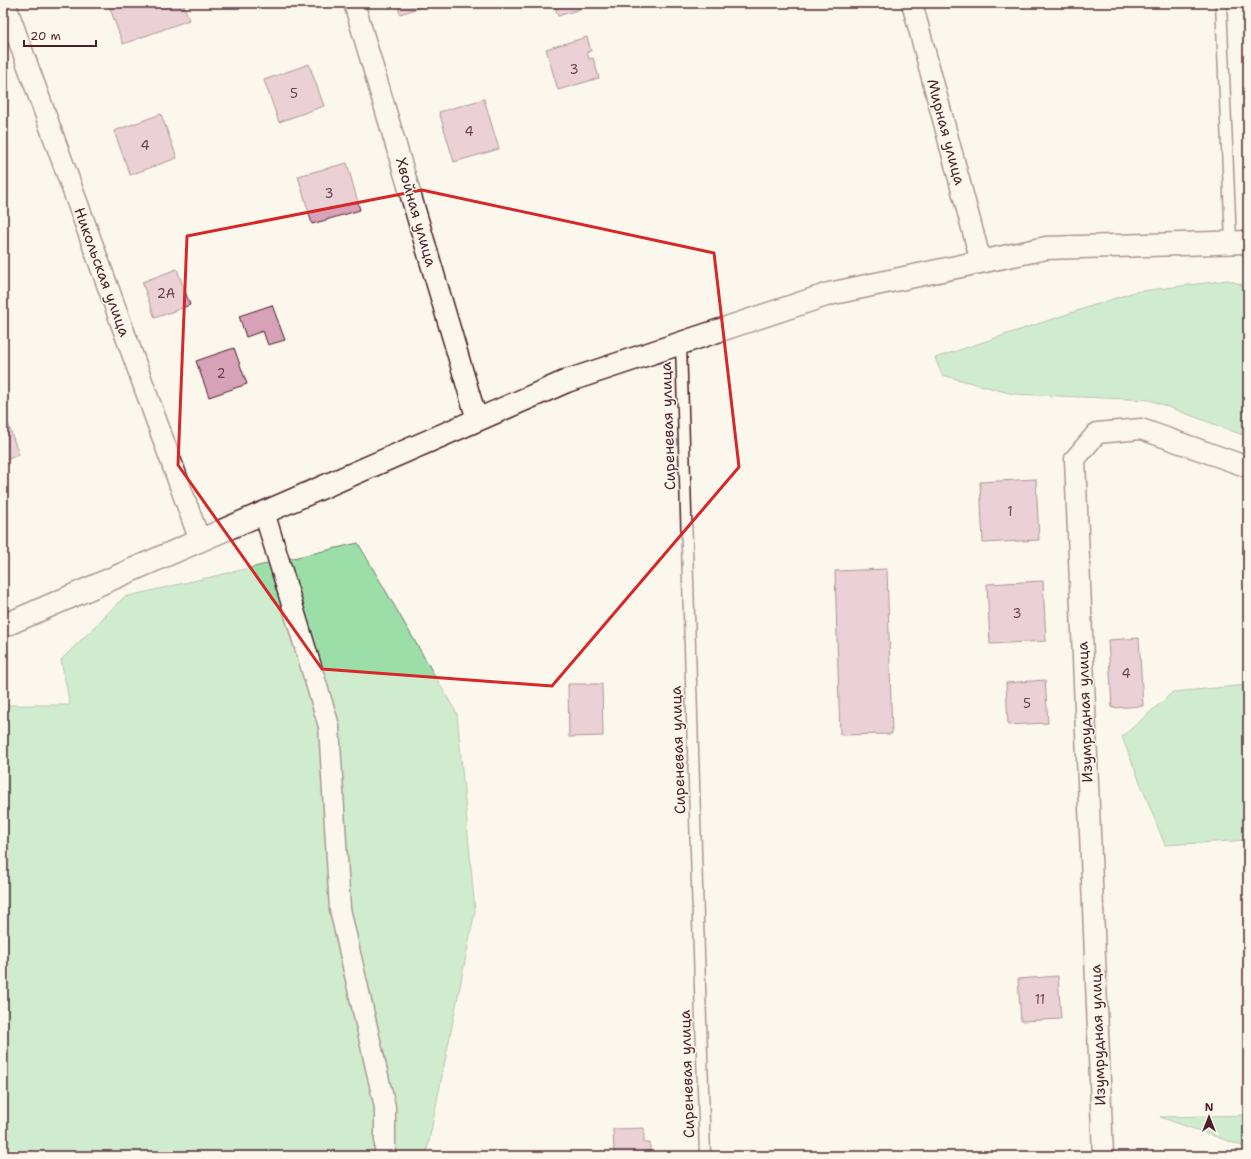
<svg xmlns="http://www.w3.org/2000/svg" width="1251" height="1159" viewBox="0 0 1251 1159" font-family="'Shantell Sans',sans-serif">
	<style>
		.green { fill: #9cdea8; stroke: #737e6a }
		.building { fill: #d7a1b8; stroke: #4a1f2b }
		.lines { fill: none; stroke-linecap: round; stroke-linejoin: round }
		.lane-casing { stroke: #4a1f2b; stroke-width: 13 }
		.street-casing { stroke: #4a1f2b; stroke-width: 23 }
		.secondary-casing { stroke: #4a1f2b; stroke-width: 25 }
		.lane { stroke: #fbf7ec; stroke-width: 10 }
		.street { stroke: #fbf7ec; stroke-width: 20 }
		.secondary { stroke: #fbf7ec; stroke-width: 22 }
		.marked { fill: none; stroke: #d62828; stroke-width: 3; stroke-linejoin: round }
		.labels { text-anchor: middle; stroke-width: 3; stroke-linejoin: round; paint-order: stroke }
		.number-label { font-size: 13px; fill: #6d404e }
		.street-label { font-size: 15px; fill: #4a1f2b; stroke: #fbf7ec }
	</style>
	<rect width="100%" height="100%" fill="#fbf7ec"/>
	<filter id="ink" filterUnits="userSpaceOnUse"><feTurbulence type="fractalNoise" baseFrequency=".025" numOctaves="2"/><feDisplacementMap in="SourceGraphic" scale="8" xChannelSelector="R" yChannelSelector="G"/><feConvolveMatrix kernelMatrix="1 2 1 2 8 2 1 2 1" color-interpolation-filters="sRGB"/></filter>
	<g filter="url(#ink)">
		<!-- green -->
		<path class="green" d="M1228,280l20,7v150l-98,-37 -137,-6 -71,-19 -7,-17 199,-66z
			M358,543l99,171 18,197 -49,245h-423v-451h67l-9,-45 63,-63z
			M1248,685v155l-83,5 -43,-108 51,-45z
			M1248,1115v33l-88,-31z"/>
		<!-- building -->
		<path class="building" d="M108,3h75l6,17 -66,24z
			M397,3h37l-34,11z
			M554,3h43v1l-39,12z
			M587,37l4,14 -4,1 2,7 4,-1 6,20 -41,12 -12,-41z
			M309,64l15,42 -45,16 -15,-42z
			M484,99l15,50 -45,13 -15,-50z
			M161,114l16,44 -47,17 -16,-44z
			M347,163l13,47 -48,14 -14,-48z
			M177,269l13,36 -35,13 -13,-36z
			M272,305l13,35 -17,5 -5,-14 -17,6 -7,-21z
			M234,348l13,36 -38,13 -13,-36z
			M3,415h2l14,40 -16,6z
			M1036,479l3,61 -56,3 -3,-61z
			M887,569l5,165 -52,1 -5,-164z
			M1043,581l3,60 -56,3 -3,-60z
			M1139,638l4,68 -31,2 -4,-68z
			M1045,680l3,43 -40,2 -2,-42z
			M568,684h34l1,52 -34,1z
			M1058,976l3,43 -40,2 -3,-42z
			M644,1128v15h6v8h-6v5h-30l-1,-27z"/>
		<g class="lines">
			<!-- lane casing -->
			<g class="lane-casing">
				<path id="lane" d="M1221,3l10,239
					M681,343l24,813"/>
			</g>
			<!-- street casing -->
			<g class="street-casing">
				<path id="street" d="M5,3l195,538
					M354,3l123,417
					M912,3l69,259
					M264,512l65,214 11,183 45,198v49
					M1103,1156l-28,-697 22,-26 44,-4 107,38"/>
			</g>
			<!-- secondary casing -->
			<g class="secondary-casing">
				<path id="secondary" d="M3,626l564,-245 262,-87 217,-46 202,-6"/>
			</g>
			<!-- lane -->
			<use href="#lane" class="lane"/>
			<!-- street -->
			<use href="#street" class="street"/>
			<!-- secondary -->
			<use href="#secondary" class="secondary"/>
		</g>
	</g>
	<!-- marked area -->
	<path d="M0 0H1251V1159H0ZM422,190l292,63 25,214 -187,219 -230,-17 -144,-204 9,-229z" fill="#fbf7ec" fill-opacity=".55" fill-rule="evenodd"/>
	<path class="marked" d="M422,190l292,63 25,214 -187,219 -230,-17 -144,-204 9,-229z"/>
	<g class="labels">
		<!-- number labels -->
		<g class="number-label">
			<text x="574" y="74">3</text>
			<text x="294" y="98">5</text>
			<text x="469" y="136">4</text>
			<text x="145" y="150">4</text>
			<text x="329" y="198">3</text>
			<text x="166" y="298">2А</text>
			<text x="221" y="378">2</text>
			<text x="1010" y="516">1</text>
			<text x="1017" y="618">3</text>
			<text x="1126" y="678">4</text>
			<text x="1027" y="708">5</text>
			<text x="1040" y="1004">11</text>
		</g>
		<!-- street labels -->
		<g class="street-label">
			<text transform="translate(946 132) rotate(75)" y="5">Мирная улица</text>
			<text transform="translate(416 212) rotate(74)" y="5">Хвойная улица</text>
			<text transform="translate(102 272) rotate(70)" y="5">Никольская улица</text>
			<text transform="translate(668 426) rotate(-92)" y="5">Сиреневая улица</text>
			<text transform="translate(1085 712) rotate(-92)" y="5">Изумрудная улица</text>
			<text transform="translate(678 750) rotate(-92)" y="5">Сиреневая улица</text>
			<text transform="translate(1098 1035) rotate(-92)" y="5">Изумрудная улица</text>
			<text transform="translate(687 1074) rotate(-92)" y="5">Сиреневая улица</text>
		</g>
	</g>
	<!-- margin -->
	<rect width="1251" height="1159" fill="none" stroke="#fbf7ec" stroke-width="16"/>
	<rect x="8" y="8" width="1235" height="1143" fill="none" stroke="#4a1f2b" stroke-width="1.5" filter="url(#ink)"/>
	<!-- north arrow -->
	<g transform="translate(1209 1117)" stroke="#fbf7ec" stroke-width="3" paint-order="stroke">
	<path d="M0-3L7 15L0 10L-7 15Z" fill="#4a1f2b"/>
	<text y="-6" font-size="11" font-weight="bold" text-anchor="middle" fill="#4a1f2b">N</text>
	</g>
	<!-- scale -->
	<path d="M24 40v6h72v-6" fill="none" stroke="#4a1f2b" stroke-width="2"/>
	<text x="30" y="40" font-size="12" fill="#4a1f2b" stroke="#fbf7ec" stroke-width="3" paint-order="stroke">20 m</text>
</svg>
